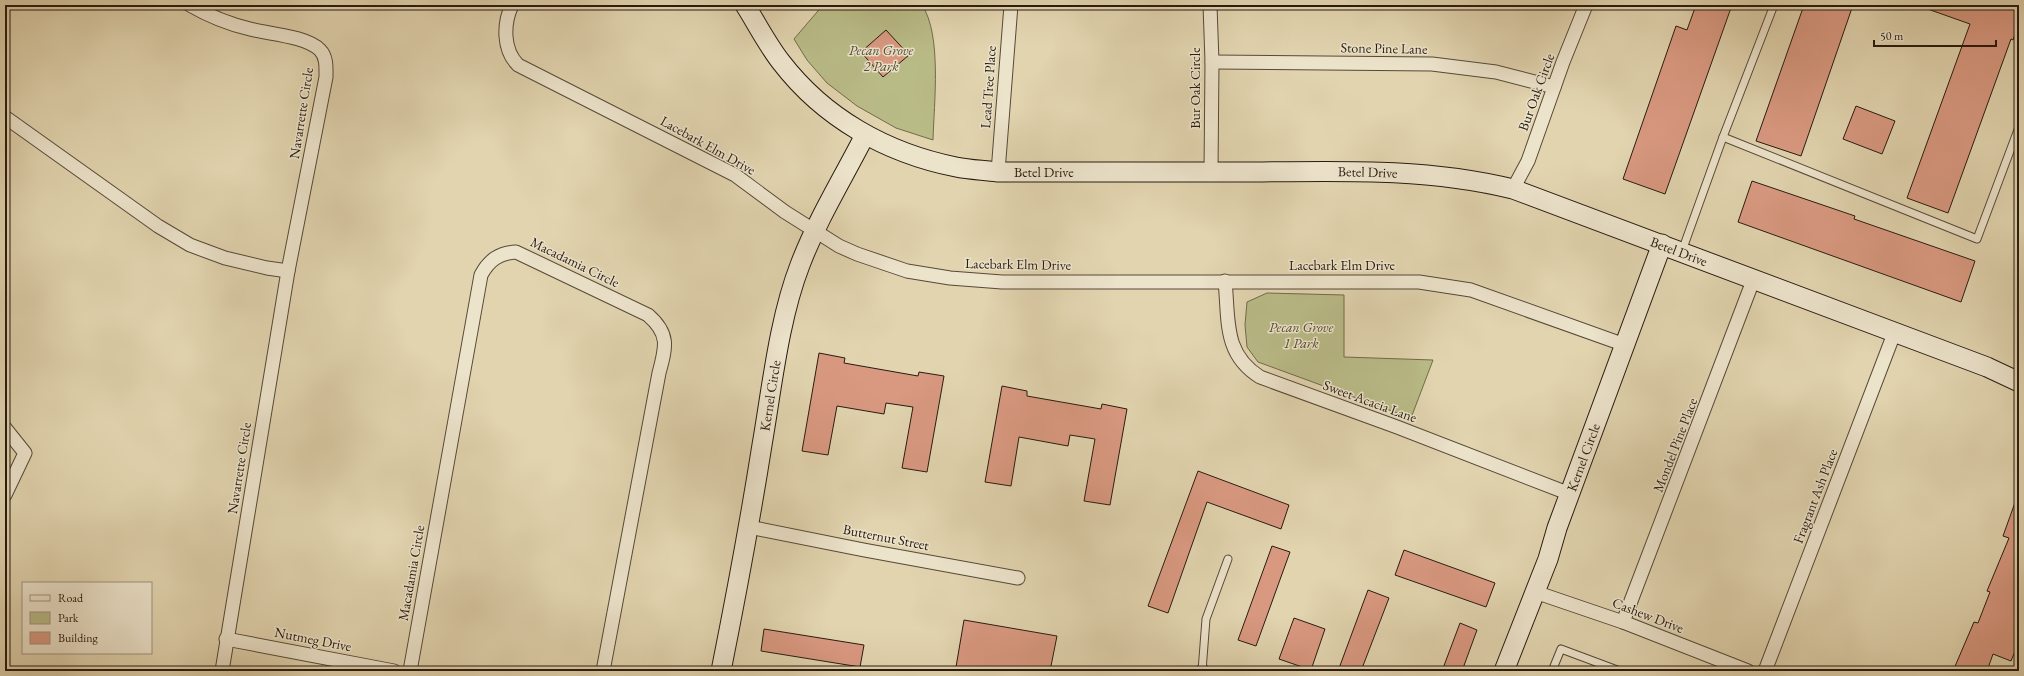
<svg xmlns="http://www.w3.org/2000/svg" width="2024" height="676" font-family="'EB Garamond',serif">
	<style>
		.green { fill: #b9bb87; stroke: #706b4c }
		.building { fill: #d99981; stroke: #281b10 }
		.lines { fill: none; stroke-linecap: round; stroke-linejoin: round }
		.lane-casing { stroke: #564938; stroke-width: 9 }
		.street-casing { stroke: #564938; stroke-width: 15 }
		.secondary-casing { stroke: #281b10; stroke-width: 21 }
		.lane { stroke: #ece3cb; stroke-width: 7 }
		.street { stroke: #ece3cb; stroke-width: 13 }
		.secondary { stroke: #ece3cb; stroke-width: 19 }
		.labels { text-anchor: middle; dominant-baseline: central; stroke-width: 3; stroke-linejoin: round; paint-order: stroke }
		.street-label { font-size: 14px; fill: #281b10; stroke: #ece3cb }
		.park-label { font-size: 14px; font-style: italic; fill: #544b34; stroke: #ece3cb }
	</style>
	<rect width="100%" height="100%" fill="#e1d4af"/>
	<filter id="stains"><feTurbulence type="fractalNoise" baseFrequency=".005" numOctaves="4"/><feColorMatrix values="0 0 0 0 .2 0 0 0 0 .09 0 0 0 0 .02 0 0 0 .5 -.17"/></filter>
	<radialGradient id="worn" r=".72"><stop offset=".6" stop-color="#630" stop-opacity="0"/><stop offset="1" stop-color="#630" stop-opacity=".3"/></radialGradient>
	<g class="green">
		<path d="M823 5H922C942 35 934 103 933 140L896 128 857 106 827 83 807 60 794 39Z"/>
		<polygon points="1267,293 1344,295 1344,357 1433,360 1411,418 1258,362 1247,347 1245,325 1247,302"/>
	</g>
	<g class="building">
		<polygon points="1696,5 1732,5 1665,194 1623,179 1676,26 1687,30"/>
		<polygon points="1804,5 1853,5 1801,156 1756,141"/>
		<polygon points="1922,5 2019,5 2019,23 2013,40 2011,39 1948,213 1907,198 1970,24 1922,7"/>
		<polygon points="886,30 909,55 883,77 861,52"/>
		<polygon points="1856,106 1895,121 1882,154 1843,139"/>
		<polygon points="1752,181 1855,216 1854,219 1975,261 1961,302 1738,222"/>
		<polygon points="819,353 845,358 844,363 918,376 919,372 944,376 927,472 902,468 913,407 886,403 884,414 837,406 828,455 802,451"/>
		<polygon points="1002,386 1027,391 1027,396 1101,409 1102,404 1127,409 1110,505 1084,501 1095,439 1070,435 1068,446 1019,437 1011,486 985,482"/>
		<polygon points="1198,471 1289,505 1281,529 1207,502 1168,613 1148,606"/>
		<polygon points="2017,497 2019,497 2019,650 2016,649 2011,661 1993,654 1987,671 1953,671 1974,622 1978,623 1990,592 1987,591 2009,538 2003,536"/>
		<polygon points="1272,546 1290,552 1256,646 1238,640"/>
		<polygon points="1404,550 1495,583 1486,607 1395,575"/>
		<polygon points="1368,590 1389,598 1361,671 1338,671"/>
		<polygon points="1294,618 1325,629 1311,670 1279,659"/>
		<polygon points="964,620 1057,636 1050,671 979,671 956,667"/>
		<polygon points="1460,623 1477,630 1462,671 1442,671"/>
		<polygon points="764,629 864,645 860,667 761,651"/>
	</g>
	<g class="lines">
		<g class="lane-casing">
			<g id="lane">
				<polyline points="1723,137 1977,239 2019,127"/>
				<polyline points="1682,251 1723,137 1774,5"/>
				<polyline points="1202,671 1206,619 1228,559"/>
				<polyline points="1552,671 1561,649 1620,671"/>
			</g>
		</g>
		<g class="street-casing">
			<g id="street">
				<path d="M190 5C209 16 229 24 250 29 269 34 306 36 320 50 327 57 326 68 326 77L288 271 222 671"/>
				<path d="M512 5C503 24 503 50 518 65L735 175 785 212 839 246 857 254 907 271 950 278 1002 282H1419L1471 290 1625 345"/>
				<polyline points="1210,5 1212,62 1211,172"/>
				<polyline points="1212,62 1432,64 1496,72 1554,87"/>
				<polyline points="5,117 158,226 190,245 225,258 267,268 288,271"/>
				<polyline points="998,172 1011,5"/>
				<polyline points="1513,189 1528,161 1563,62 1586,5"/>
				<path d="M1225 281C1229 320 1223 354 1260 377L1397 427 1570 494"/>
				<polyline points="5,428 25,453 5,495"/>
				<polyline points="749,527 864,550 1018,578"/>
				<polyline points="1535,592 1623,622 1748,671"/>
				<polyline points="1623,622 1754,278"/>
				<polyline points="226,639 394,671"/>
				<path d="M410 671 481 275C489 260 499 253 516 252L648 315C670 334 666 347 659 373L603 671"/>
				<polyline points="1202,671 1203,671"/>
				<polyline points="1765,671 1895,331"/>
			</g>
		</g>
		<g class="secondary-casing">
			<g id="secondary">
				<path id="s1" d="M745 5C757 24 767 44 781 62 824 118 886 153 956 167 970 170 984 170 998 172 1084 172 1169 172 1255 172 1341 171 1428 168 1513 189L1987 367 2019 382"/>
				<path id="s2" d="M721 671C736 596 750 521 762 445 772 387 779 319 800 265 817 220 843 178 865 135"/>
				<path id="s3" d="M1504 671 1548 559 1557 528 1662 244"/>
			</g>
		</g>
		<use href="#lane" class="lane"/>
		<use href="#street" class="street"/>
		<use href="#secondary" class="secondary"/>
	</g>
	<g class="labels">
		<g class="street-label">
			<text transform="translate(1384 48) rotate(1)">Stone Pine Lane</text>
			<text transform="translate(988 87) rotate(-86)">Lead Tree Place</text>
			<text transform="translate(1195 88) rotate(-90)">Bur Oak Circle</text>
			<text transform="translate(1536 92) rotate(-70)">Bur Oak Circle</text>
			<text transform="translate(301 113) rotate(-81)">Navarrette Circle</text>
			<text transform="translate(708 145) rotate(29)">Lacebark Elm Drive</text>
			<text stroke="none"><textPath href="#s1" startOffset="364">Betel Drive</textPath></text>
			<text stroke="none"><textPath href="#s1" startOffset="688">Betel Drive</textPath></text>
			<text stroke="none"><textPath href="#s1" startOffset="1012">Betel Drive</textPath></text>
			<text transform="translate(575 262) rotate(26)">Macadamia Circle</text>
			<text transform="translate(1018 264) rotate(1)">Lacebark Elm Drive</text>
			<text x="1342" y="265">Lacebark Elm Drive</text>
			<text stroke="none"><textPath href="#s2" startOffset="280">Kernel Circle</textPath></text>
			<text transform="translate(1370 401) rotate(20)">Sweet Acacia Lane</text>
			<text transform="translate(1675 445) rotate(-69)">Mondel Pine Place</text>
			<text stroke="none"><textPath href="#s3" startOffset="228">Kernel Circle</textPath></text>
			<text transform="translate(239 468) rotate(-81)">Navarrette Circle</text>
			<text transform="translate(1815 496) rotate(-69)">Fragrant Ash Place</text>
			<text transform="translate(886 537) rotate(11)">Butternut Street</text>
			<text transform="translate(411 573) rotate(-80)">Macadamia Circle</text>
			<text transform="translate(1648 615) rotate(21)">Cashew Drive</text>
			<text transform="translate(313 639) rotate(11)">Nutmeg Drive</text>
		</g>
		<g class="park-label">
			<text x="881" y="50">Pecan Grove<tspan x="881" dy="16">2 Park</tspan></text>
			<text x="1301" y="327">Pecan Grove<tspan x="1301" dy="16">1 Park</tspan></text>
		</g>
	</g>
	<rect width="2024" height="676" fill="none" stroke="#e1d4af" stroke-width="20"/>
	<rect x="6" y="6" width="2012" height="664" fill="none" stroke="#281b10" stroke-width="2"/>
	<rect x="10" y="10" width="2004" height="656" fill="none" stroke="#281b10"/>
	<rect x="22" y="582" width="130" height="72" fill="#ece3cb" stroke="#9e9380"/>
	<rect x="30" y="595" width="20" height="6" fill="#ece3cb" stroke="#9e9380"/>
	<text x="58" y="602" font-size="12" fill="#281b10">Road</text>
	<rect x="30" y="612" width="20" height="12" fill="#b9bb87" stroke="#9e9380"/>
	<text x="58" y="622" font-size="12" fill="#281b10">Park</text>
	<rect x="30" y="632" width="20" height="12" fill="#d99981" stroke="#9e9380"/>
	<text x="58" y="642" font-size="12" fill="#281b10">Building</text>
	<path d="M1874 40v6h122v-6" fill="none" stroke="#281b10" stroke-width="2"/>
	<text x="1880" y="40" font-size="12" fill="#281b10" stroke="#ece3cb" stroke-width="3" paint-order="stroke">50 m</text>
	<rect width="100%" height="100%" filter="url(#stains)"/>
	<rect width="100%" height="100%" fill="url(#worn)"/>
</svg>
